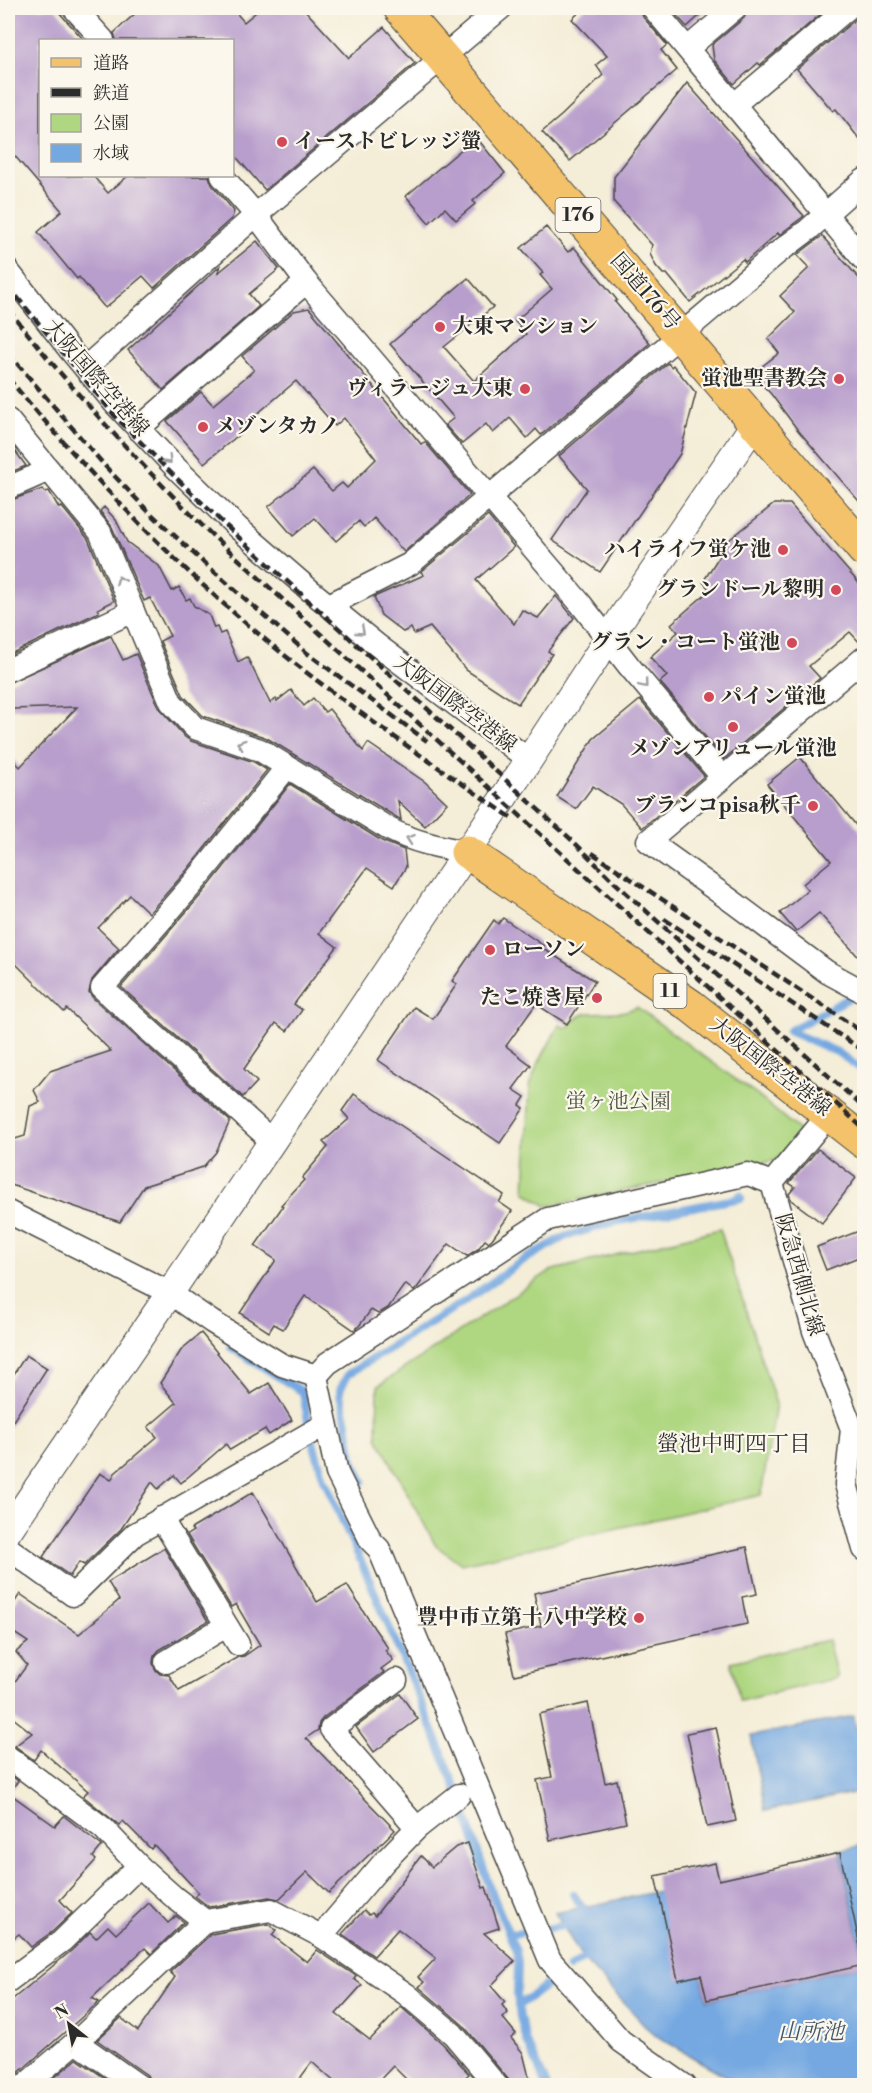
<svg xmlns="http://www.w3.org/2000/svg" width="872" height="2093" font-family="'Libre Bodoni','Noto Serif JP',serif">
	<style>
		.green { fill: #afd781; stroke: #6d8156; stroke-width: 1.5 }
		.water { fill: #74a8e1; stroke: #506a86; stroke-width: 1.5 }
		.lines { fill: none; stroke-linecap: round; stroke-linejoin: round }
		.stream { stroke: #74a8e1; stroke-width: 8 }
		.building { fill: #b89ecc }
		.minor-casing { stroke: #494845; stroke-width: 25 }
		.tertiary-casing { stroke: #494845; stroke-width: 29 }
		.primary-casing { stroke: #494845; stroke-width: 35 }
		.trunk-casing { stroke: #494845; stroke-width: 35 }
		.minor { stroke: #fff; stroke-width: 22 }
		.tertiary { stroke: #fff; stroke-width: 27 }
		.primary { stroke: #f3c26a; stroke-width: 33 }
		.trunk { stroke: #f3c26a; stroke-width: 33 }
		.rail { stroke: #2b2b2b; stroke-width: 4.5; stroke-dasharray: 9 4.5; stroke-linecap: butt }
		.oneway { stroke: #a0a0a0 }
		.poi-dot { fill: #d1495b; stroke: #fbf7ec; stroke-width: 2 }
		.labels { text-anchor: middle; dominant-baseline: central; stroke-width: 4.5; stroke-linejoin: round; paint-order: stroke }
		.shield { fill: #fbf7ec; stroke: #696865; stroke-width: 1.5 }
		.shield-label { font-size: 20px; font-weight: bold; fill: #2b2b2b }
		.poi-label { font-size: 21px; font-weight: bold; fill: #2b2b2b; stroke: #fbf7ec; text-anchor: end }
		.street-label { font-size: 21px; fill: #2b2b2b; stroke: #fbf7ec }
		.park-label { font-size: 21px; fill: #4c5640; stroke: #fbf7ec }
		.neighbourhood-label { font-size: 22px; fill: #2b2b2b; stroke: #fbf7ec }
		.water-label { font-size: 22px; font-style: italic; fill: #45576b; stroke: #fbf7ec }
	</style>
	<rect width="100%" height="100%" fill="#fbf7ec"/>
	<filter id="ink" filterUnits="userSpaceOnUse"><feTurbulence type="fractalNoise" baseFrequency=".0167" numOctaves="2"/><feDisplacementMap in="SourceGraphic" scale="12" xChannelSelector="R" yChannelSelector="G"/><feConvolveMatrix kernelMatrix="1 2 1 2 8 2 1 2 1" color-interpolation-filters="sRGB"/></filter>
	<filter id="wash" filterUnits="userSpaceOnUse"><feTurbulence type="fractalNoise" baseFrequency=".008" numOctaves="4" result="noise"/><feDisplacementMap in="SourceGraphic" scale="24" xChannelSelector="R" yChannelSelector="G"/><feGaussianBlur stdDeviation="1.35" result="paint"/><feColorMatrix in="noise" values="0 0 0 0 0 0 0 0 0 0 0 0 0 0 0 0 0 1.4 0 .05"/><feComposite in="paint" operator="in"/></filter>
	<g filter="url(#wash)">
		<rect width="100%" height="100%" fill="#f4edd7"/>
		<g class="green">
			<path d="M637 1007 758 1096 800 1131 777 1160 547 1206 525 1192 530 1085 537 1066 559 1025 567 1028C582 1007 596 1014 619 1012 625 1012 631 1009 637 1007Z"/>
			<polygon points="720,1229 776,1404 761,1495 462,1564 436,1546 377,1437 378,1386 550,1271"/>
			<polygon points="828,1640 837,1678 740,1701 731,1662"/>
		</g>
		<g class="water">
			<polygon points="854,1716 864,1769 864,1791 765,1811 751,1736"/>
			<polygon points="864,1845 864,1964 840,1850"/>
			<polygon points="659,1891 701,1975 707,2000 864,1965 864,2085 743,2085 711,2068 653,2034 583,1959 555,1913"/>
		</g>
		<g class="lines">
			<g class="stream">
				<polyline points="789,1031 837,1052 864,1071"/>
				<polyline points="789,1031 851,997"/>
				<polyline points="231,1347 303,1392 308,1421"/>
				<polyline points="313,1442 324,1479 371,1584 437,1740 461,1802 490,1888 516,1951 518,1962 517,1995 520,2017 527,2042 547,2086"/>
				<polyline points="363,1481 353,1461 347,1423 340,1395 340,1390 348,1374 465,1301 522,1261 564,1237 614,1222 741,1198 740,1195"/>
				<polyline points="573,1894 582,1907"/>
				<polyline points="546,1929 562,1926"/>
				<polyline points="510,1934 529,1932"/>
				<polyline points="569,1968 583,1959"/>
				<polyline points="518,2006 553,1980"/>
			</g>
		</g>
		<g id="blocks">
			<g class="building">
				<polygon points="8,8 55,8 84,40 40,40 40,176 93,176 108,193 128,176 209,176 212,185 234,211 232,218 154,288 143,276 105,308 79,277 77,279 38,232 62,211 8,148"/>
				<polygon points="141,8 232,8 244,22 261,8 303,8 349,58 384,27 415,63 265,190 232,152 232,40 116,40 114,33"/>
				<polygon points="584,8 640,8 643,17 667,45 661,50 677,70 570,161 542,132 562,115 603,75 596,65 607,56 572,19"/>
				<polygon points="670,8 715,8 707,14 706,10 687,27"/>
				<polygon points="748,8 828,8 760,65 758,63 734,84 714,60 712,45 744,18"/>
				<polygon points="861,8 864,8 864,145 836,109 833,111 797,69 857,18"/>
				<polygon points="687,83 804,216 779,235 778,233 745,262 743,259 690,302 667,274 663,274 656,266 650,254 652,245 614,202 614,177"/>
				<polygon points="476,137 505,173 473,201 475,204 456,220 445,208 429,223 406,196"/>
				<polygon points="546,227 568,252 574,247 617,300 615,302 650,343 541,435 536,429 527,438 510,418 493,433 486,424 462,444 445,425 454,418 390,344 468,278 493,307 444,347 474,381 526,334 515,321 552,289 540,275 543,273 521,248"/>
				<polygon points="822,236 864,284 864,507 797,429 771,394 752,374 779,353 768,339 795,312 780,296 809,268 797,255"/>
				<polygon points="257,241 279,269 249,294 259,306 163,390 128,350 220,266 218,273"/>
				<polygon points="309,308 421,444 425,442 470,495 404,552 374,518 364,527 359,521 336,541 315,518 293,536 268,507 313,470 332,491 342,483 347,488 376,459 344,418 335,426 296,381 238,430 241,433 204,463 167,421 201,392 213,405 254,370 242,356 294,311"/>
				<polygon points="668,363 671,367 673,365 696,393 680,454 600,572 552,540 587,489 559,456"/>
				<polygon points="8,441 26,466 8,473"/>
				<polygon points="43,489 45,492 49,491 59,508 62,507 88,539 114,601 98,609 99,612 10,654 8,649 8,501"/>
				<polygon points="774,504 790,504 864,589 864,645 862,645 850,632 809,666 820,678 724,759 660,682 667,676 650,657 678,632 671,624 710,590 703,582 729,540"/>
				<polygon points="104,507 116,520 127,542 159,566 172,591 179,587 186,600 190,598 194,606 209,615 214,628 217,627 220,634 225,632 238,662 247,657 270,703 276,699 277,701 291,690 304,706 313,698 325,712 329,709 363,751 368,743 425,782 447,803 425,826 398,801 401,820 267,738 203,716 183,695 160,641 170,636 150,598 144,601 112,527 100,511"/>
				<polygon points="488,516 514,547 476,580 514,624 522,610 538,618 556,596 574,618 548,651 552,654 518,704 466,670 430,627 414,634 411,628 403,632 381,615 374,597 424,575 421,572"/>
				<polygon points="111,636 123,660 136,654 159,708 185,737 191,741 254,762 267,770 187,870 149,913 130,895 98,928 119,948 92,980 89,992 93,998 230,1121 216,1152 203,1167 144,1186 120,1222 8,1184 8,1141 25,1136 30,1106 40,1102 34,1090 50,1071 111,1051 67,1009 64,1012 8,956 8,754 20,767 77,707 12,709 8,700 8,683"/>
				<polygon points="640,700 704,776 642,828 621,804 593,786 576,809 557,797 593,739"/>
				<polygon points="800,757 864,835 864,963 819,913 796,932 780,913 808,890 803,884 831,861 767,784"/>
				<polygon points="290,784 382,841 404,850 406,867 394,886 367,868 319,933 337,947 294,1004 302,1010 287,1031 276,1023 244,1069 257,1082 243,1097 121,987 208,887"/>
				<polygon points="503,918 544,946 542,948 595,981 567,1024 536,1004 506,1046 531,1065 513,1089 525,1097 520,1105 524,1108 500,1143 378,1060 414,1007 433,1019 457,984 452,981 494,920 498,924"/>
				<polygon points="354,1094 504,1195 499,1202 512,1211 492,1239 488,1242 485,1240 478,1249 467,1256 449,1244 417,1288 414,1291 405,1284 388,1308 378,1314 371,1310 359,1326 354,1330 305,1296 283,1329 274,1324 269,1332 240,1313 276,1260 255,1246 283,1206 281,1205 304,1180 302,1178 328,1147 323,1142 349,1119 342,1111"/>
				<polygon points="818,1149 856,1178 822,1223 791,1200 789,1194 795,1187 789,1183"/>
				<polygon points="864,1229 864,1255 826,1270 817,1247"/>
				<polygon points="201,1333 251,1394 269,1383 292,1420 269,1435 265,1429 230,1450 226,1444 181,1483 174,1475 158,1489 152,1482 121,1529 84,1565 79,1562 70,1576 43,1557 100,1473 111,1480 115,1473 157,1437 148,1427 176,1403 160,1383 182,1349"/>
				<polygon points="26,1355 47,1368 8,1429 8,1383"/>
				<polygon points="253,1492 317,1602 347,1585 374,1628 388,1648 385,1650 393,1660 381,1669 384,1672 323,1718 319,1723 318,1730 306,1738 395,1830 329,1893 307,1872 279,1899 269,1897 209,1907 195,1896 199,1893 154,1845 151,1849 123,1821 119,1825 83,1796 88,1791 41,1750 34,1760 15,1746 32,1733 8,1714 8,1691 27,1665 16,1652 28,1642 8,1629 8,1612 20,1594 79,1634 119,1600 108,1582 164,1548 208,1621 159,1650 154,1656 153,1663 155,1669 160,1674 169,1675 179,1691 238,1657 244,1656 260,1645 236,1604 231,1607 187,1535 193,1531 191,1529"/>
				<polygon points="747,1547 757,1594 742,1597 747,1624 514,1675 505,1634 541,1626 534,1593"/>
				<polygon points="400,1694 418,1719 374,1752 356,1727"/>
				<polygon points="588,1703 605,1783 617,1780 626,1823 550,1840 537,1780 552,1777 539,1714"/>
				<polygon points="716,1727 736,1821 707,1827 687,1733"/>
				<polygon points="8,1773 18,1781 9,1793 55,1826 64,1816 102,1846 93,1857 96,1860 60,1900 72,1913 53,1931 31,1947 19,1934 8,1942"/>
				<polygon points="468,1843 483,1888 486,1887 499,1928 484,1933 515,1961 491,1986 505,2002 502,2005 508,2013 503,2018 516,2034 511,2038 523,2053 531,2085 513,2085 463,2025 419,1987 424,1982 418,1977 436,1958 398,1929 374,1956 342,1934 364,1910 369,1915 372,1913 375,1916 421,1856 432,1867 456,1847"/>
				<polygon points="840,1853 864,1965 707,2000 701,1975 678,1980 655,1876 715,1863 719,1880"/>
				<polygon points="149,1903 168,1923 176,1916 184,1922 151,1954 145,1948 92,1998 99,2002 15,2076 11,2085 8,2085 8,2003 71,1951 90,1932 96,1938 108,1926 116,1934"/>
				<polygon points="268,1924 276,1930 272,1935 307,1962 317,1950 356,1976 354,1979 362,1985 336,2014 370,2040 401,2007 443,2044 469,2074 456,2085 412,2085 393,2066 375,2085 338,2085 312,2062 295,2085 152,2085 147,2075 97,2040 121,2018 138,2031 175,1977 170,1972 211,1934"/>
				<polygon points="77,2059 115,2085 45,2085"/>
			</g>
		</g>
	</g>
	<g filter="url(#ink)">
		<use href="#blocks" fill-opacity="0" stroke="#494845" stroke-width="1.5"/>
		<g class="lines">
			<g class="minor-casing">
				<g id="minor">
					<polyline points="74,8 103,40"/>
					<polyline points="653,8 864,260"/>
					<polyline points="688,48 735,8"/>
					<polyline points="735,104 848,8"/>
					<polyline points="222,176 256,215 306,282 580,603 629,666 723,778"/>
					<polyline points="8,271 70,350 116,405 174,466 238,528 312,592 377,645 529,760"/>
					<polyline points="85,368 256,215 501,8"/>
					<path d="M8 420 100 532 171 702 195 728 260 750 389 829C414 842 439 847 467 852"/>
					<polyline points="138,429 306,282"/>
					<polyline points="8,488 49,470"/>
					<polyline points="329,605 410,564 776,254 808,230 864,180"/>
					<polyline points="864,658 648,841 733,902 827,972 864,992"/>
					<polyline points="8,670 133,611"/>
					<polyline points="830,1113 772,1183 814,1331 852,1429 864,1448"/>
					<polyline points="272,1141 102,988 197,879 287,767"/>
					<polyline points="8,1212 170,1293 212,1322 282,1365 316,1376 328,1363 548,1219 748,1174 772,1183"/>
					<polyline points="316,1376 337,1473 371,1541 379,1549 550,1960 621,2041 685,2086"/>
					<polyline points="852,1429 846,1484 864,1549"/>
					<polyline points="161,1518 238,1644"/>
					<polyline points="8,1548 73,1595 135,1534 326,1424"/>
					<polyline points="166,1662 226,1626"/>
					<polyline points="396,1680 331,1729 417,1828"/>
					<polyline points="8,1757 103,1828 139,1866 175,1898 205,1921 271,1910 321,1936 406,1994 453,2034 497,2086"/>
					<polyline points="321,1936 384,1862 417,1828 459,1795"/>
					<polyline points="8,1981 62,1941 139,1866"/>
					<polyline points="76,2042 139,2086"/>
					<polyline points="24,2086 76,2042 205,1921"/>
				</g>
			</g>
			<g class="tertiary-casing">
				<polyline id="tertiary" points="8,1531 170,1293 529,760 627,610 756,422"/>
			</g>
			<g class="primary-casing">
				<polyline id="primary" points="467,852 691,1006 864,1142"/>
			</g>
			<g class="trunk-casing">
				<polyline id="trunk" points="400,8 864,550"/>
			</g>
			<use href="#minor" class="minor"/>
			<use href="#tertiary" class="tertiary"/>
			<use href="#primary" class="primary"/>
			<use href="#trunk" class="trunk"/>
			<g class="rail">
				<polyline points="8,286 115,416 168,470 223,523 575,843 612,880 864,1108"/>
				<path d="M8 309C71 389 139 464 212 535L864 1129"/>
				<polyline points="8,353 105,466 146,509 203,562 307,653 427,741"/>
				<path d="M8 378C82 466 160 550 248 625 331 696 422 756 512 818"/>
				<polyline points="592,853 864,1033"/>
				<polyline points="664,919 864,1051"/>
			</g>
		</g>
		<defs><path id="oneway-chevron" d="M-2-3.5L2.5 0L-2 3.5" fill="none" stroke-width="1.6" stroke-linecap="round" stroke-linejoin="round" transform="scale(1.5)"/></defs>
		<g class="oneway">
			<use href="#oneway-chevron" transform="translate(168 460) rotate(46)"/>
			<use href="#oneway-chevron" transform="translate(120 580) rotate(-113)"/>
			<use href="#oneway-chevron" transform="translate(361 631) rotate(41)"/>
			<use href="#oneway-chevron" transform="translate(644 684) rotate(50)"/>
			<use href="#oneway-chevron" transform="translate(241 744) rotate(-162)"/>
			<use href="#oneway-chevron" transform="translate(410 839) rotate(-160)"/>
		</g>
	</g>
	<g class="poi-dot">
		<circle cx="282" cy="142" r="6"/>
		<circle cx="440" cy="327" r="6"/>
		<circle cx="839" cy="379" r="6"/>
		<circle cx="525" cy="389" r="6"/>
		<circle cx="203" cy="427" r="6"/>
		<circle cx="783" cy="550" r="6"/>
		<circle cx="836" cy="590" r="6"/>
		<circle cx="792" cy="643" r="6"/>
		<circle cx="709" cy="697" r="6"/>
		<circle cx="733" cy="727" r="6"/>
		<circle cx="813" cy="806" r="6"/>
		<circle cx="490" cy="950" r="6"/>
		<circle cx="597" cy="998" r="6"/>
		<circle cx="639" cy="1618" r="6"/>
	</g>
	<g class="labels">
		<g class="shield">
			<rect x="555.5" y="198" width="45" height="34" rx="4.5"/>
			<rect x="653.5" y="974" width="33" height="34" rx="4.5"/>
		</g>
		<g class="shield-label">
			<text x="578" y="215">176</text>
			<text x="670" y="991">11</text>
		</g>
		<g class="poi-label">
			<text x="294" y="142" text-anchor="start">イーストビレッジ螢</text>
			<text x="452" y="327" text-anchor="start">大東マンション</text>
			<text x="827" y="379">蛍池聖書教会</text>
			<text x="513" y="389">ヴィラージュ大東</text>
			<text x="215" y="427" text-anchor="start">メゾンタカノ</text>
			<text x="771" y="550">ハイライフ蛍ケ池</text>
			<text x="824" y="590">グランドール黎明</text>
			<text x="780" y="643">グラン・コート蛍池</text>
			<text x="721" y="697" text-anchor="start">パイン蛍池</text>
			<text x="733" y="749" text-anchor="middle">メゾンアリュール蛍池</text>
			<text x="801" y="806">ブランコpisa秋千</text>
			<text x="502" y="950" text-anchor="start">ローソン</text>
			<text x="585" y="998">たこ焼き屋</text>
			<text x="627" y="1618">豊中市立第十八中学校</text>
		</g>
		<g class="street-label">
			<text transform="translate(645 292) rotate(49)">国道176号</text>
			<text transform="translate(96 378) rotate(49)">大阪国際空港線</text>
			<text transform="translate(455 704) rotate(37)">大阪国際空港線</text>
			<text transform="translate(770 1067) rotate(38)">大阪国際空港線</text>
			<text transform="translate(799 1275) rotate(74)">阪急西側北線</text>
		</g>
		<g class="park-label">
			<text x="618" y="1102">蛍ヶ池公園</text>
		</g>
		<g class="neighbourhood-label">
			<text x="734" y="1444">螢池中町四丁目</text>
		</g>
		<g class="water-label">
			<text x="811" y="2032">山所池</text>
		</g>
	</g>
	<rect width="872" height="2093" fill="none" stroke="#fbf7ec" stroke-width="30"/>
	<rect x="39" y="39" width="195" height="138" fill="#fbf7ec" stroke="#a8a59f" stroke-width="1.5"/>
	<rect x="51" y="58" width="30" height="9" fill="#f3c26a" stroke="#a8a59f" stroke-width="1.5"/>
	<text x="93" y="69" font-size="18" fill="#2b2b2b">道路</text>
	<rect x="51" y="88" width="30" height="9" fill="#2b2b2b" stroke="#a8a59f" stroke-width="1.5"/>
	<text x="93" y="99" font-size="18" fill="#2b2b2b">鉄道</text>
	<rect x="51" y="114" width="30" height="18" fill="#afd781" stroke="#a8a59f" stroke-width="1.5"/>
	<text x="93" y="129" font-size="18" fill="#2b2b2b">公園</text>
	<rect x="51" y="144" width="30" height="18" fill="#74a8e1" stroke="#a8a59f" stroke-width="1.5"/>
	<text x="93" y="159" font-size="18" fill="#2b2b2b">水域</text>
	<g transform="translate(69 2024) rotate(329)" stroke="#fbf7ec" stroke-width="4.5" paint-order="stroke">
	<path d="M0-4.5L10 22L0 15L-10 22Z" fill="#2b2b2b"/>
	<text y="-9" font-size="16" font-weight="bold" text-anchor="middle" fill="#2b2b2b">N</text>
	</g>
</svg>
